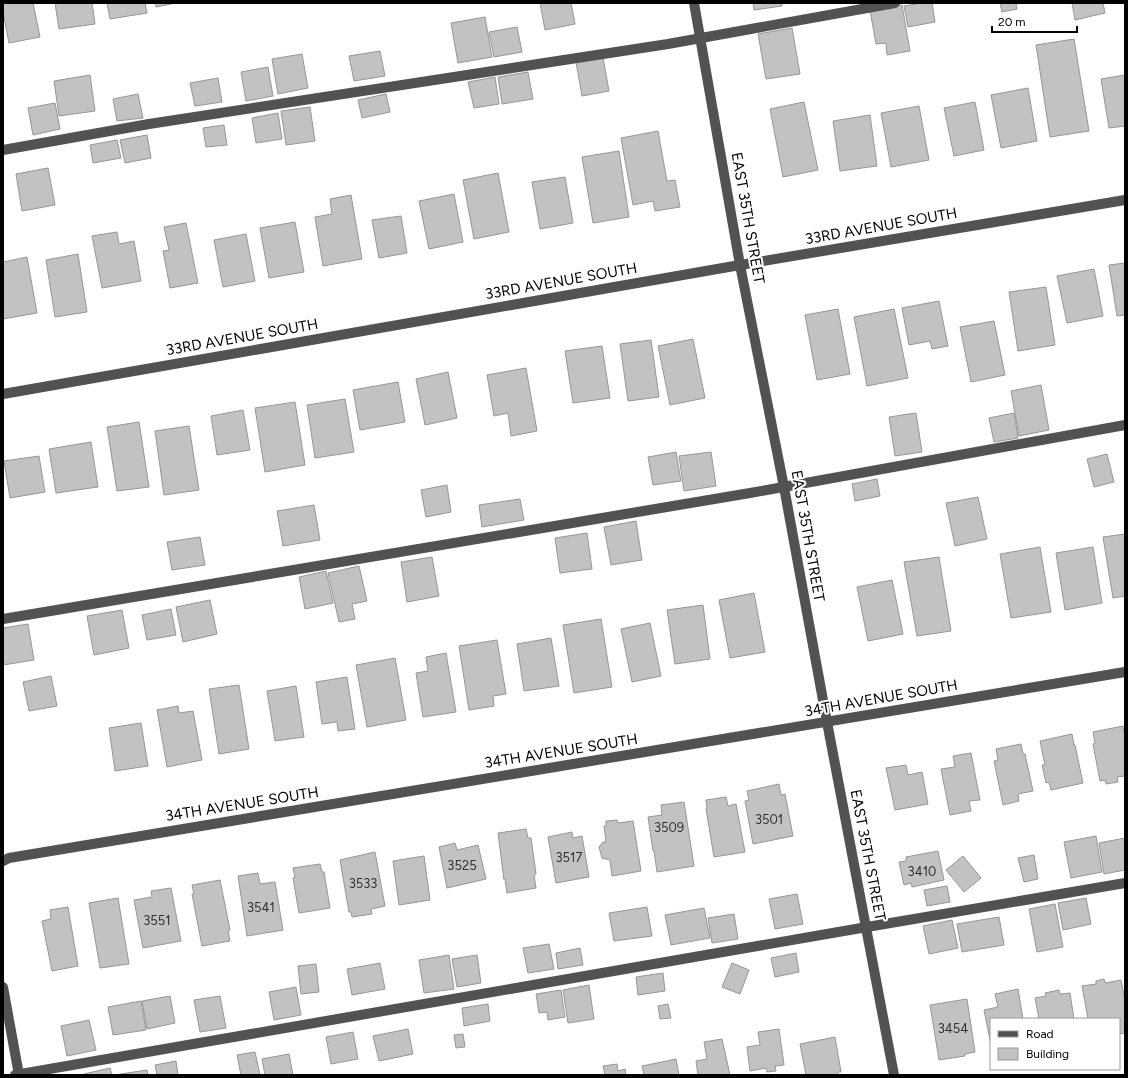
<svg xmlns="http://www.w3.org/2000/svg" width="1128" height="1078" font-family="Figtree,sans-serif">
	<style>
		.building { fill: #c2c2c2; stroke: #969696 }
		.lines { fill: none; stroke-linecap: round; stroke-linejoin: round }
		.minor { stroke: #525252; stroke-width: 10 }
		.labels { text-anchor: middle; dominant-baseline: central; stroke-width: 4; stroke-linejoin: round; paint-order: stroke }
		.number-label { font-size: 13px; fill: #303030 }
		.street-label { font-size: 15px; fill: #000; stroke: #fff }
	</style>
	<rect width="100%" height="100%" fill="#fff"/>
	<g class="building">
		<polygon points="3,3 33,3 40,37 9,43 3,12"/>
		<polygon points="55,3 92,3 95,24 59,29"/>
		<polygon points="107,3 145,3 147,13 110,19"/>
		<polygon points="155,3 176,3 156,7"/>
		<polygon points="540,3 571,3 575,24 545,30"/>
		<polygon points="753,3 782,3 782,6 754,10"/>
		<polygon points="921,3 932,3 935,22 908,27 904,6"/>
		<polygon points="1000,3 1022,3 1016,4 1017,9 1002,12"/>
		<polygon points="1072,3 1103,3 1105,13 1075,20"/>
		<polygon points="902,5 910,51 887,55 886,43 876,44 870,10"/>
		<polygon points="485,17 492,57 458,63 451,23"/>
		<polygon points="517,27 522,52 494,57 489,32"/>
		<polygon points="792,28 800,74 766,79 758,34"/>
		<polygon points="1074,39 1089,131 1050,137 1036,45"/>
		<polygon points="380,51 385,76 354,81 349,56"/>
		<polygon points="302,54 308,88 278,94 272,59"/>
		<polygon points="603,58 609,91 582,96 576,62"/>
		<polygon points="268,67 273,96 246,101 241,72"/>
		<polygon points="528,72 533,99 502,104 498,77"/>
		<polygon points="90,75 95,111 59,116 54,81"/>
		<polygon points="1125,75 1125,126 1109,128 1101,79"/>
		<polygon points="495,77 499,104 474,108 468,82"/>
		<polygon points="218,78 222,102 195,106 190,83"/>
		<polygon points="1028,88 1037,141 1001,148 991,95"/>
		<polygon points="138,94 143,118 117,121 113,99"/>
		<polygon points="386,94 390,112 362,118 358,100"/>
		<polygon points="804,102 818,170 783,177 770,109"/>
		<polygon points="975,102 984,150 954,156 944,108"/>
		<polygon points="55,103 60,129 33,135 28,108"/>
		<polygon points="919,106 929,160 891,167 881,113"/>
		<polygon points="310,107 315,141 286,145 281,111"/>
		<polygon points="278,113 282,139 256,143 252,118"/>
		<polygon points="870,115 877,166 840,171 833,121"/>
		<polygon points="224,125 227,145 206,147 203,128"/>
		<polygon points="658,131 667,181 675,180 680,207 655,211 653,201 633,205 621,138"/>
		<polygon points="147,135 151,158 125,163 120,140"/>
		<polygon points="117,140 121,158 93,163 90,145"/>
		<polygon points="619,151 629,217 593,223 582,157"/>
		<polygon points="48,168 55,205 22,211 16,174"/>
		<polygon points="498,173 509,232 474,239 463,180"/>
		<polygon points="565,177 573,223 540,229 532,182"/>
		<polygon points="454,194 463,242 429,249 419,201"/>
		<polygon points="351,195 362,259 323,266 315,217 332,214 330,199"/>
		<polygon points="401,216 407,253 379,258 372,220"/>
		<polygon points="295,222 304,272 269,278 260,228"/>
		<polygon points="186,223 198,283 170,288 163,251 169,250 164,227"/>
		<polygon points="117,232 119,244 134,241 141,281 102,288 92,236"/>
		<polygon points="246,234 255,281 223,287 214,240"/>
		<polygon points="78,254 87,312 55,317 46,260"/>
		<polygon points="27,257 37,313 3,319 3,262"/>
		<polygon points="1125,263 1125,315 1117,316 1109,265"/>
		<polygon points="1094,269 1103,316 1067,323 1057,276"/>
		<polygon points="1046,287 1055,345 1018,351 1009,292"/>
		<polygon points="939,301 948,346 932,349 930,341 909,345 902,308"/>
		<polygon points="838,309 850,374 817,380 805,315"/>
		<polygon points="894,309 908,378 867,386 854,317"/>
		<polygon points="994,321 1005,375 971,382 960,327"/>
		<polygon points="693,339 705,398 670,405 658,346"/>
		<polygon points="651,340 659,397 628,401 620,344"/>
		<polygon points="602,346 610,398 573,403 565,351"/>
		<polygon points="526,368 537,431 511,436 508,413 494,416 487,375"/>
		<polygon points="448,372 457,418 425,425 416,379"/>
		<polygon points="398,382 405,422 360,430 353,390"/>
		<polygon points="1041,385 1049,430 1019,436 1011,391"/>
		<polygon points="345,399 354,452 315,458 307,405"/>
		<polygon points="295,402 305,465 265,472 255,408"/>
		<polygon points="243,410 250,450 217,455 211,416"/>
		<polygon points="916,413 922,452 895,456 889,417"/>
		<polygon points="1014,413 1018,438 994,442 989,418"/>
		<polygon points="139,422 149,487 117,491 107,427"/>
		<polygon points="189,426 199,490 164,495 155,431"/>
		<polygon points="91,442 98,487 56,493 49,449"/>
		<polygon points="676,452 681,481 653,485 648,457"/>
		<polygon points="711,452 716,486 684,491 679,456"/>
		<polygon points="1107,454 1114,482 1094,487 1087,459"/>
		<polygon points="39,456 45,492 10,498 4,461"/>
		<polygon points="877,479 880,496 855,501 852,484"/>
		<polygon points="447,485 451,512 426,517 421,490"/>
		<polygon points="978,497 987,539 955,546 946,503"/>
		<polygon points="520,499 524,520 482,527 479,505"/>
		<polygon points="314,505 320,540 283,546 277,511"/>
		<polygon points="636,521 642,560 611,565 604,527"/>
		<polygon points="587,533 592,569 560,573 555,538"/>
		<polygon points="1125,534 1125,596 1113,598 1103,537"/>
		<polygon points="200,537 205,565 172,570 167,542"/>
		<polygon points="1040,547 1051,612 1011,618 1000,554"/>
		<polygon points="1093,547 1102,603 1065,610 1056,553"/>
		<polygon points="432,557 439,596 407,602 401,562"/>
		<polygon points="939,557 951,631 917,636 904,562"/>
		<polygon points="359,566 367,601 352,604 355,619 339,622 328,573"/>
		<polygon points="326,571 333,603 305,609 299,577"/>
		<polygon points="892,580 903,634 868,641 857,587"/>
		<polygon points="754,593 765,652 730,658 719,600"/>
		<polygon points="210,600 217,634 183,642 176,607"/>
		<polygon points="703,605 710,659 675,664 667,610"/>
		<polygon points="171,609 176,635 147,640 142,615"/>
		<polygon points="122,610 129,648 94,655 87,616"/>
		<polygon points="601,619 612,687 574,693 563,625"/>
		<polygon points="650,623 661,676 632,682 621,629"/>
		<polygon points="28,624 34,660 3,665 3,628"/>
		<polygon points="551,638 559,686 524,691 517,644"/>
		<polygon points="497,640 506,694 493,696 494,706 469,710 459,646"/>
		<polygon points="446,653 456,712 423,717 416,673 428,671 426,657"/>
		<polygon points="395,658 406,720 367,727 356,665"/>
		<polygon points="51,676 57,706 29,711 23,682"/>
		<polygon points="347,677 355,729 338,731 337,722 322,724 316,682"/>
		<polygon points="239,685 249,749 219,754 209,689"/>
		<polygon points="296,686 304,737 275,741 267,691"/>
		<polygon points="178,706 179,713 193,711 202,760 167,767 157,710"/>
		<polygon points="141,723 148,766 115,771 109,728"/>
		<polygon points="1123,726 1125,738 1125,776 1117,777 1118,782 1106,784 1105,780 1100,781 1093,744 1095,743 1093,732"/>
		<polygon points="1072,734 1074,745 1075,745 1083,783 1051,790 1049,782 1046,783 1042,765 1045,765 1040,741"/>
		<polygon points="1021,744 1023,754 1025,754 1033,791 1018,794 1019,801 1003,805 994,761 998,760 996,749"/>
		<polygon points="971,753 980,800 969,801 971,811 950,815 941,769 955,767 953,756"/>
		<polygon points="906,765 908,775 922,772 928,804 895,810 886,768"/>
		<polygon points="779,784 781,795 785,794 793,836 753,844 745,801 749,800 747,791"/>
		<polygon points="726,797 728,806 736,804 745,852 714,857 706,809 707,809 706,800"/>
		<polygon points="684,802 694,866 657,872 654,851 653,851 648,817 662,815 661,805"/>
		<polygon points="617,820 618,823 633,821 641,871 612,876 610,860 602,858 599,847 603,842 606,842 604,826 606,826 606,821"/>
		<polygon points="526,829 528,838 531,838 536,874 534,875 536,888 507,893 505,879 504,880 498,833"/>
		<polygon points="572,832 573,838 582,836 589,877 556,883 548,837"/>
		<polygon points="1096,836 1102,872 1071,878 1064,842"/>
		<polygon points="1125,838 1125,870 1104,874 1099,843"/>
		<polygon points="455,843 457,850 478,845 486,879 447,888 439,847"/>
		<polygon points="938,851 944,880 912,887 911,883 904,885 899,862 906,861 906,857"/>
		<polygon points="375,852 385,906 371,909 372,914 352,917 351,912 349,912 340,860"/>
		<polygon points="1034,855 1038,879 1024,882 1018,858"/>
		<polygon points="424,856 430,900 399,905 393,861"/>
		<polygon points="963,856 981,878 964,892 946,870"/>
		<polygon points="320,864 322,872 324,872 330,908 299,913 293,878 295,877 293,868"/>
		<polygon points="258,873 260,884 275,882 283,930 247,936 238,876"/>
		<polygon points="220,880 230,930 228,931 230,941 202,946 192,894 194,894 192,885"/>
		<polygon points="947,886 950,902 927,906 924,890"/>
		<polygon points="171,888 181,941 143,948 134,900 152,897 151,891"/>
		<polygon points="797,894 803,924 775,929 769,899"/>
		<polygon points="118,898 129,964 100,968 89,903"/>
		<polygon points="1086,898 1091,924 1063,930 1058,903"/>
		<polygon points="1055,904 1063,947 1037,952 1029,909"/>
		<polygon points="68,907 78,966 52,971 42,921 51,919 50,910"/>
		<polygon points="647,907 652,936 614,941 609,913"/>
		<polygon points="704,908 710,938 671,945 665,915"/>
		<polygon points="734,914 738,939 712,943 708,918"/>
		<polygon points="999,917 1004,945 962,952 957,924"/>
		<polygon points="952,920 958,948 929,954 923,926"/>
		<polygon points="549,944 554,969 528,973 523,948"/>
		<polygon points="580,948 583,965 558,969 556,953"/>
		<polygon points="796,953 799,972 775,977 771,958"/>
		<polygon points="449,955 454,989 424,993 419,960"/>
		<polygon points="477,955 481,983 457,987 452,959"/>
		<polygon points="380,963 385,989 352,995 347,969"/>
		<polygon points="732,963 749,970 740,994 722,987"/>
		<polygon points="316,964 319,992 301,994 298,966"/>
		<polygon points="663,973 665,991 638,995 636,977"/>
		<polygon points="1104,979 1105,983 1121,980 1125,1001 1125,1033 1119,1034 1119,1019 1088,1019 1082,986 1096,984 1096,981"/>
		<polygon points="589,985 594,1019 568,1023 563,990"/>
		<polygon points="296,987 301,1015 274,1020 269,992"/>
		<polygon points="1018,989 1023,1019 991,1019 991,1045 984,1010 998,1007 995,994"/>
		<polygon points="561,990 565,1017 548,1020 547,1012 539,1013 536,994"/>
		<polygon points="1059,990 1060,994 1070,993 1074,1019 1039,1019 1035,998 1046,996 1045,993"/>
		<polygon points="170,996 175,1023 147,1029 142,1001"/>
		<polygon points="220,996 226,1028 200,1032 194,1000"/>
		<polygon points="967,999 975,1052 965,1054 965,1056 939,1060 930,1005"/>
		<polygon points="141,1001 146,1030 113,1035 108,1007"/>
		<polygon points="488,1004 490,1021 464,1026 462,1008"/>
		<polygon points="668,1004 671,1018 660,1019 658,1006"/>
		<polygon points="89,1020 96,1050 67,1056 61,1026"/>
		<polygon points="408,1029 413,1054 379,1061 373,1036"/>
		<polygon points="779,1029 784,1065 775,1066 776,1071 767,1072 766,1068 750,1071 747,1047 760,1045 758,1032"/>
		<polygon points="353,1032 358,1059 331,1064 326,1037"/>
		<polygon points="463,1034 465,1047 456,1048 454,1035"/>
		<polygon points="835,1037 841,1072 838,1072 838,1075 806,1075 800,1044"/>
		<polygon points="722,1039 730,1075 698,1075 696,1061 707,1059 704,1042"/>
		<polygon points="255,1052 260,1075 241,1075 237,1055"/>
		<polygon points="289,1054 293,1075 265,1075 262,1059"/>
		<polygon points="676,1059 679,1075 644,1075 642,1066"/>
		<polygon points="176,1061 178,1075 157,1075 155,1065"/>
		<polygon points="617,1064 618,1071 625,1069 626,1075 599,1075 605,1074 603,1066"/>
		<polygon points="110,1068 112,1075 84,1075 84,1074"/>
		<polygon points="147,1070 148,1075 114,1075"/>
	</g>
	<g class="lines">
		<g class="minor">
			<polyline points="694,3 740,265 784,487 827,722 894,1075"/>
			<polyline points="3,150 149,124 668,44 895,3"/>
			<polyline points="3,394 740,265 1125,200"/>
			<polyline points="3,619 750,493 1125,425"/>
			<polyline points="3,861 9,858 1125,672"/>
			<polyline points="3,987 19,1075"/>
			<polyline points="15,1075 867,927 1125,883"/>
		</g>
	</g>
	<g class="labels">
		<g class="number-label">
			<text x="769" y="819">3501</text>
			<text x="669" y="827">3509</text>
			<text x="569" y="857">3517</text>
			<text x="462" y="865">3525</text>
			<text x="922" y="871">3410</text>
			<text x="363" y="883">3533</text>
			<text x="261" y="907">3541</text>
			<text x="157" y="920">3551</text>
			<text x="953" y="1028">3454</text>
		</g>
		<g class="street-label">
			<text transform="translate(748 218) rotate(80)">EAST 35TH STREET</text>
			<text transform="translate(881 226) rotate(-10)">33RD AVENUE SOUTH</text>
			<text transform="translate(561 281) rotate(-10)">33RD AVENUE SOUTH</text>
			<text transform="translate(242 337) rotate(-10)">33RD AVENUE SOUTH</text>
			<text transform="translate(808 536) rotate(80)">EAST 35TH STREET</text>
			<text transform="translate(881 698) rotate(-10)">34TH AVENUE SOUTH</text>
			<text transform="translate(561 751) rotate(-9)">34TH AVENUE SOUTH</text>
			<text transform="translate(242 804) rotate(-9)">34TH AVENUE SOUTH</text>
			<text transform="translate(868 855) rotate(79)">EAST 35TH STREET</text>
		</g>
	</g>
	<rect width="1128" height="1078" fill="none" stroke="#000000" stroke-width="8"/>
	<rect x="990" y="1018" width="130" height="52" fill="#ffffff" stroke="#999999"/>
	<rect x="998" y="1031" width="20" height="6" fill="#525252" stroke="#999999"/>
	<text x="1026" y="1038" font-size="12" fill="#000000">Road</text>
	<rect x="998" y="1048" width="20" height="12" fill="#c2c2c2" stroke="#999999"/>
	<text x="1026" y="1058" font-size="12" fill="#000000">Building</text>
	<path d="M992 26v6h85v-6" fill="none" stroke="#000000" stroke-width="2"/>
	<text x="998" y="26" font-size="12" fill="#000000" stroke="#ffffff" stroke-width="3" paint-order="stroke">20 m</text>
</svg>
